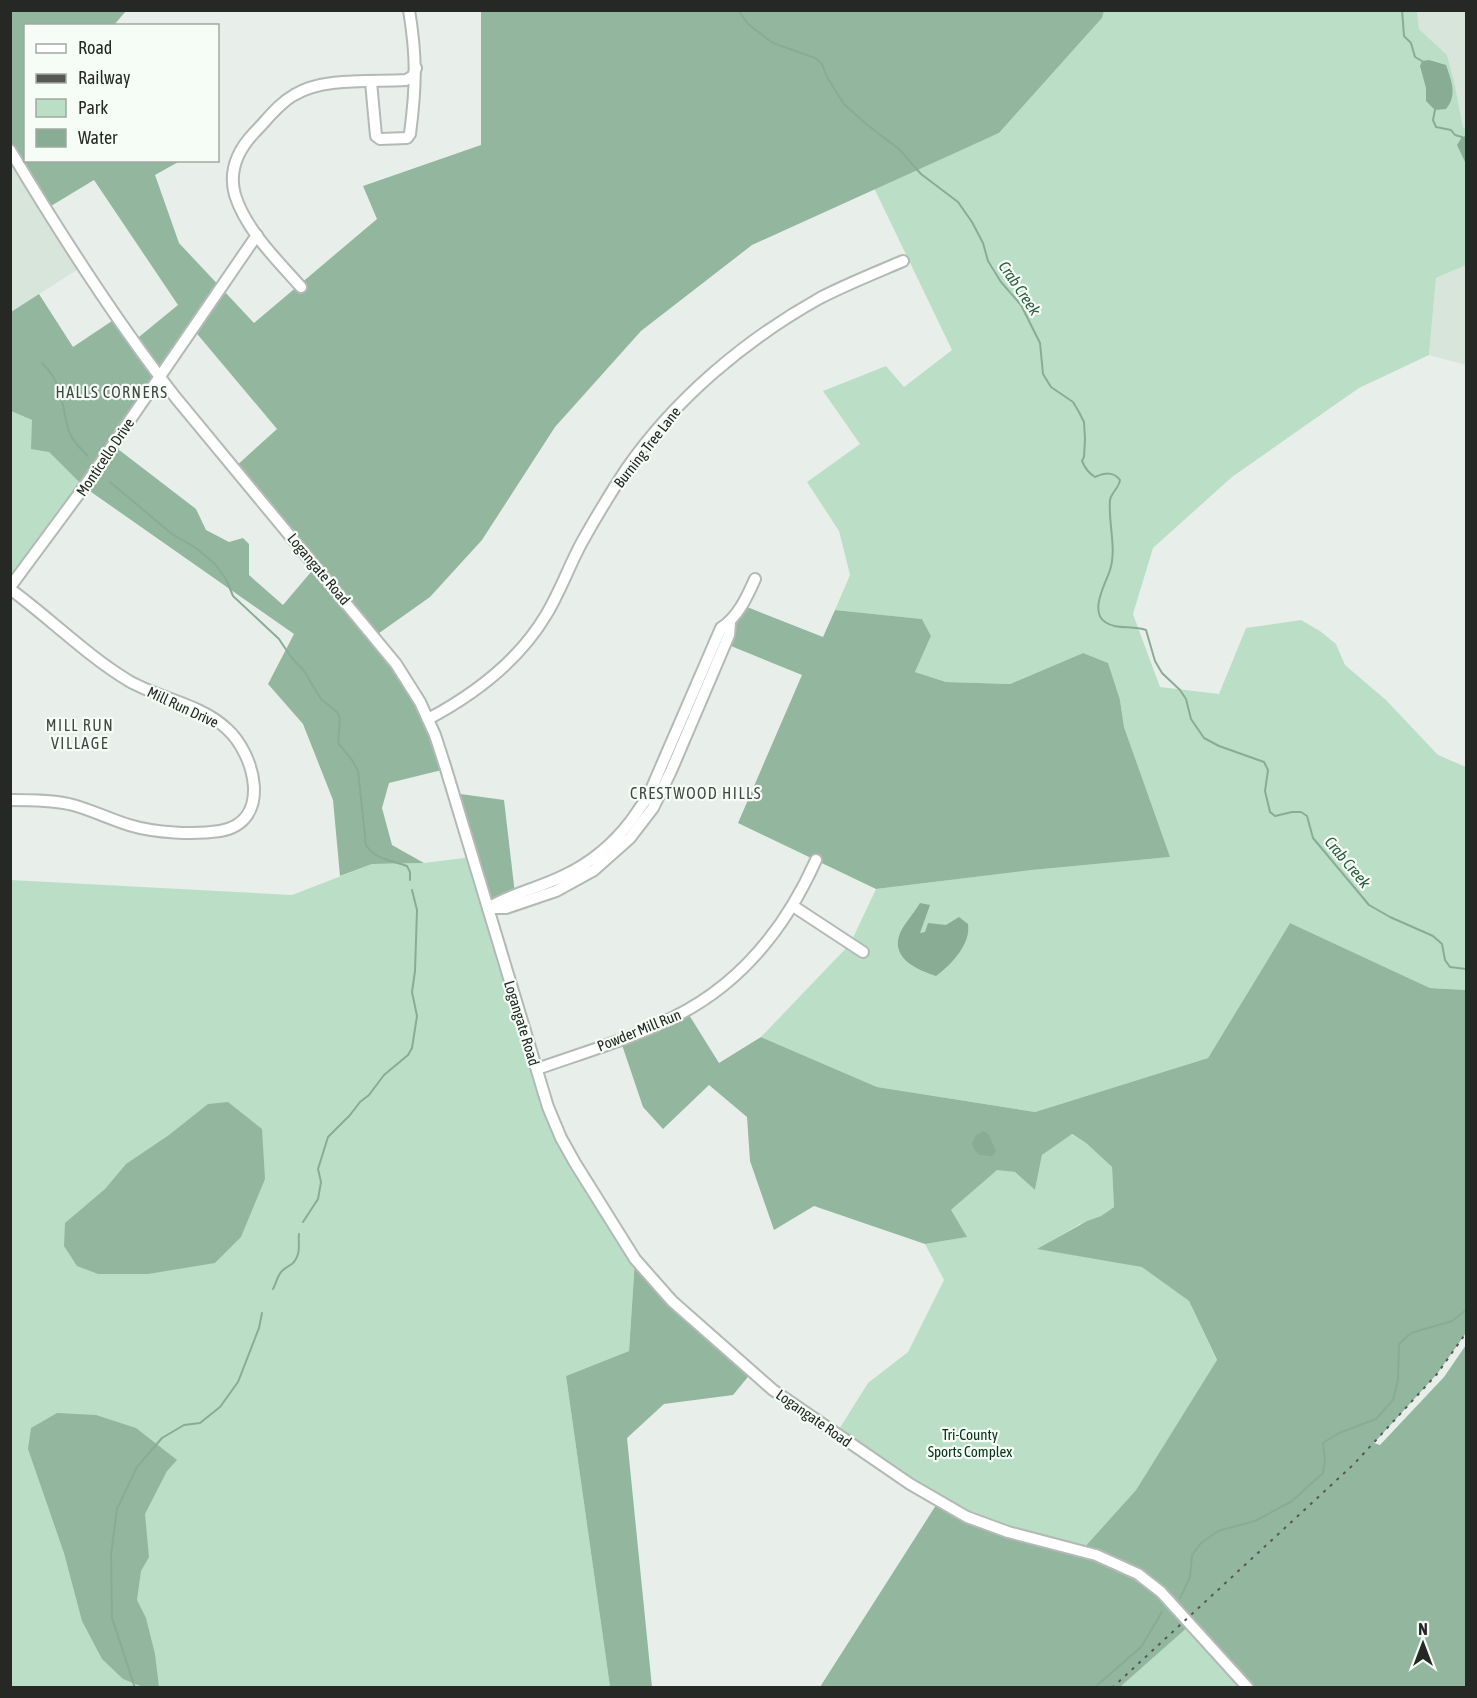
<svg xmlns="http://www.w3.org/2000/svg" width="1477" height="1698" font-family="'Asap Condensed',sans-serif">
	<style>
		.built { fill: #d7e5db }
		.green { fill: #bbdfc6 }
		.forest { fill: #93b79e; fill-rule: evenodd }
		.water { fill: #89ac94 }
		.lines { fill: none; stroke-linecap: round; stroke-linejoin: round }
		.stream { stroke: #89ac94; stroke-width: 2 }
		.minor-casing { stroke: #b3b9b5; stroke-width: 14 }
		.minor { stroke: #fff; stroke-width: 10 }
		.rail { stroke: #555855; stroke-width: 2; stroke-dasharray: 3 6; stroke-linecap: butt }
		.labels { text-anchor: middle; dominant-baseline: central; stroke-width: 4.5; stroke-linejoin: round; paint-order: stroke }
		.street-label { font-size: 15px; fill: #262826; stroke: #f6fdf7 }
		.park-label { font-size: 15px; fill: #05331a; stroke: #f6fdf7 }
		.water-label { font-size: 16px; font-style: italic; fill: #28603e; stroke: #f6fdf7 }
		.neighbourhood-label { font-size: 16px; letter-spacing: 1.5px; fill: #414743; stroke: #f6fdf7 }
	</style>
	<rect width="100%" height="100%" fill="#e8efea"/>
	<g class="built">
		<polygon points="1417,11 1466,11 1466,130 1463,128 1454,81 1447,55 1419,29"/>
		<polygon points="17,161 83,266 11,312 10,164"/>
		<polygon points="1466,265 1466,365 1429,355 1436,278"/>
	</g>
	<g class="green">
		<polygon points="1104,11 1417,11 1419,29 1447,55 1454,81 1463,127 1466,130 1466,265 1436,278 1429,355 1359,388 1232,477 1153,548 1133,614 1160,687 1219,694 1246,628 1301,620 1320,631 1336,644 1345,665 1386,700 1438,755 1466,767 1466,990 1430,988 1290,923 1208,1058 1035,1112 877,1087 761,1037 850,944 876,889 1032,870 1169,857 1124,727 1120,700 1083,653 1010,684 946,682 915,672 931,636 922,619 835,610 850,575 839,531 807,482 860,444 823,391 886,366 904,387 952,350 874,188 999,133 1102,18"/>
		<polygon points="11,411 32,420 49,452 84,487 11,587"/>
		<polygon points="472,857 548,1107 635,1259 629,1351 566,1376 610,1687 11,1687 11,880 292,895 372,864 424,863"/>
		<polygon points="1071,1134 1086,1143 1112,1167 1114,1207 1101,1216 1080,1224 1038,1249 1142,1266 1189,1301 1217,1361 1136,1490 1082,1550 984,1525 836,1434 868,1383 908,1352 944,1280 925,1244 966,1237 950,1211 997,1169 1015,1172 1035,1190 1042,1155"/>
		<polygon points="1187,1621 1248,1688 1113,1688"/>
	</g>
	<g class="forest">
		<path d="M10 11H126L114 25 26 26V160L180 161 155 175 179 243 254 323 377 219 363 186 481 145V11H1104L1102 18 999 133 752 245 641 331 555 427 482 540 430 597 375 636 396 664 446 769 389 783 382 808 392 845 424 863 372 864 340 876 333 800 303 724 268 684 294 634 84 487 49 452 31 449 32 420 11 411V312L39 294 73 347 118 317 134 341 178 305 94 180 46 209 16 161 11 164ZM193 329 277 429 234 468 316 566 283 605 249 575V544L243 538 229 542 206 530 196 509 114 446Z"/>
		<polygon points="742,605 823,637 835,610 922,619 931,636 915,672 946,682 1010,684 1083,653 1108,663 1120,700 1124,727 1170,857 1032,870 876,889 738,823 802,675 726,644"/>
		<polygon points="453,793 504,800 515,894 488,908"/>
		<polygon points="1290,923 1430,988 1466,990 1466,1333 1437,1374 1374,1443 1380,1445 1444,1377 1466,1345 1466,1687 1248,1687 1190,1625 1120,1687 820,1687 938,1502 951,1509 1082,1550 1136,1490 1217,1360 1189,1301 1142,1267 1037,1249 1087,1221 1101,1216 1114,1207 1112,1167 1086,1143 1072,1134 1042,1155 1035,1190 1015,1172 997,1170 951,1210 967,1237 925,1244 814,1206 774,1230 750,1161 747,1117 709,1085 663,1129 643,1107 620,1039 686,1010 719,1063 761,1037 877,1087 1035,1112 1208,1058"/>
		<polygon points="228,1102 262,1129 265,1179 241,1237 215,1263 148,1274 98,1274 77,1266 64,1246 65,1223 105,1189 126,1164 169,1135 208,1104"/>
		<polygon points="635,1259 752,1372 733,1395 664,1404 627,1438 652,1687 610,1687 566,1376 629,1351"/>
		<polygon points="57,1413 96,1415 136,1428 177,1460 167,1471 145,1514 149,1557 141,1571 137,1600 146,1618 155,1654 159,1687 143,1687 123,1679 102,1659 82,1621 64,1553 28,1449 31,1428"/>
	</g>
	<g class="water">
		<path d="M1429 60 1446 65C1451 80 1458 95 1446 109L1435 110 1426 101V88L1420 66 1422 61Z"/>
		<polygon points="1466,136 1466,164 1457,145 1462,137"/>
		<path d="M920 903 930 905 920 933 925 932 928 923 946 925 959 917 968 924C971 944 952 964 936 976 918 970 892 959 899 936 903 924 914 914 920 903Z"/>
		<polygon points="984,1131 989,1135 996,1151 992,1156 979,1155 974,1149 972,1143 976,1135"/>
	</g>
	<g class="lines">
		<g class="stream">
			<path d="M738 10 748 24 773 43 815 58 822 64 827 77 844 104 866 124 899 149 921 174 958 202 972 222 983 243 988 261 1001 282 1021 305 1040 343 1043 374 1051 387 1073 402 1079 412 1084 422 1085 439 1084 457 1082 461C1085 468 1088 473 1095 477 1105 473 1113 471 1120 480 1119 488 1111 493 1110 500 1108 523 1117 548 1110 570 1106 583 1089 611 1105 622 1116 630 1133 625 1146 630L1155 661 1162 673 1180 690 1186 699 1191 719 1204 738 1219 746 1264 762 1268 770 1265 791 1270 812 1275 816 1292 812H1301L1307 816 1313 838 1369 905 1390 917 1433 936 1442 944 1445 960 1450 967 1466 969"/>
			<polyline points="1402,10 1404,36 1411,43 1415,57 1422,61"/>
			<polyline points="1435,110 1433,120 1436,127 1451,130 1455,135 1462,137"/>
			<path d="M42 363C66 387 60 406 70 434 74 443 81 449 88 456"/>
			<path d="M110 482 172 534 196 548 215 564 226 579 233 596 279 639 291 657 304 671 321 699 337 712 340 718 338 743 352 760 358 771 366 845C375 860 392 860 407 866L410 872V880"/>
			<polyline points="303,1222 318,1199 321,1182 318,1169 328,1137 350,1115 360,1102 369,1095 384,1075 408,1055 412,1048 417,1016 412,992 415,971 417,910 412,890"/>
			<path d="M273 1289C276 1284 277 1276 282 1271 288 1264 294 1267 298 1254 300 1247 298 1241 299 1234"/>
			<polyline points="1180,1598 1190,1577 1192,1555 1201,1543 1218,1531 1255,1521 1292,1501 1323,1473 1325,1460 1323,1443 1339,1433 1376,1419 1393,1400 1398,1380 1399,1344 1411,1333 1452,1321 1466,1310"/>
			<polyline points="135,1688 112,1618 111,1555 117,1509 137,1467 162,1438 184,1425 200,1423 220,1407 238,1382 259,1328 262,1313"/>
			<polyline points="1094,1688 1141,1647 1162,1612"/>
		</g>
		<g class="minor-casing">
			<g id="minor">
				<path d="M371 82 376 136 380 139 407 138 410 134C416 87 417 58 409 10"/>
				<path d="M10 150C61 235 115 320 176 398L396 664 420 702 435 735 446 769 548 1107 561 1138 575 1163 635 1259 672 1301 773 1390 910 1484 967 1517 1008 1532 1096 1555 1138 1574 1161 1592 1248 1688"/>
				<path d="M301 287C277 260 246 230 235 195 228 170 238 150 254 133 267 120 278 104 294 95 323 77 372 82 406 80L413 76 416 68"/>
				<polyline points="10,587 84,487 257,235"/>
				<path d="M10 589C51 619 86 655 129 681 160 699 201 704 227 729 255 754 273 822 220 831 194 835 155 833 129 825 109 819 90 809 69 804 50 800 30 800 10 800"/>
				<path d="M428 719C475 694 518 662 546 615 560 592 569 566 582 542 596 517 611 492 627 468 676 398 745 340 820 298 847 284 875 273 903 261"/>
				<polyline points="793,906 863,952"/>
				<path d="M488 908C512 893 540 888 565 875 590 863 613 844 630 822 636 815 640 806 647 799L721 628C738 617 747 597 755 579"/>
				<polyline points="488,908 506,908 556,891 594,870 630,838 653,808 671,771 729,635 730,623"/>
				<path d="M537 1069C582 1053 631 1039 674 1017 741 984 786 927 816 860"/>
			</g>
		</g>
		<use href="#minor" class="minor"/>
		<polyline class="rail" points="1112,1688 1354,1464 1437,1374 1466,1333"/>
	</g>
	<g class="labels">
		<g class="street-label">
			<text transform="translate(647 447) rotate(-52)">Burning Tree Lane</text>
			<text transform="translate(105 457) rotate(-56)">Monticello Drive</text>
			<text transform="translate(319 569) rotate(50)">Logangate Road</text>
			<text transform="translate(183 707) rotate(25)">Mill Run Drive</text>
			<text transform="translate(522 1023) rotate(73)">Logangate Road</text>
			<text transform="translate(639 1030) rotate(-22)">Powder Mill Run</text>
			<text transform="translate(814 1418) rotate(35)">Logangate Road</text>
		</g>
		<g class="park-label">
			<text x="970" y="1434">Tri-County<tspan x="970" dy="17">Sports Complex</tspan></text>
		</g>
		<g class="water-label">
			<text transform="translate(1020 288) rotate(56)">Crab Creek</text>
			<text transform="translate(1348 862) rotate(50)">Crab Creek</text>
		</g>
		<g class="neighbourhood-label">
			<text x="112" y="392">HALLS CORNERS</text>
			<text x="80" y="725">MILL RUN<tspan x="80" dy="18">VILLAGE</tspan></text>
			<text x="696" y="793">CRESTWOOD HILLS</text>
		</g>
	</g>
	<rect width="1477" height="1698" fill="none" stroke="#262826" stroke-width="24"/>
	<rect x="24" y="24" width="195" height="138" fill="#f6fdf7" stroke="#a3a8a3" stroke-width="1.5"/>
	<rect x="36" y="44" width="30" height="9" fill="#ffffff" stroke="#a3a8a3" stroke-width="1.5"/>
	<text x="78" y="54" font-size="18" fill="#262826">Road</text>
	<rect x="36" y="74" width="30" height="9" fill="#555855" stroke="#a3a8a3" stroke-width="1.5"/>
	<text x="78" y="84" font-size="18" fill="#262826">Railway</text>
	<rect x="36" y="99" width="30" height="18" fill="#bbdfc6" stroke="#a3a8a3" stroke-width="1.5"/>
	<text x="78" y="114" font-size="18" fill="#262826">Park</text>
	<rect x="36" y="129" width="30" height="18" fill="#89ac94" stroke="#a3a8a3" stroke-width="1.5"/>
	<text x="78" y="144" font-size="18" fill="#262826">Water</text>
	<g transform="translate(1423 1644)" stroke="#f6fdf7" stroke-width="4.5" paint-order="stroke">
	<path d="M0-4.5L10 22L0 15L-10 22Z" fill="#262826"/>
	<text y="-9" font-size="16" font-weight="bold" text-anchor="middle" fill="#262826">N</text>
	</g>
</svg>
